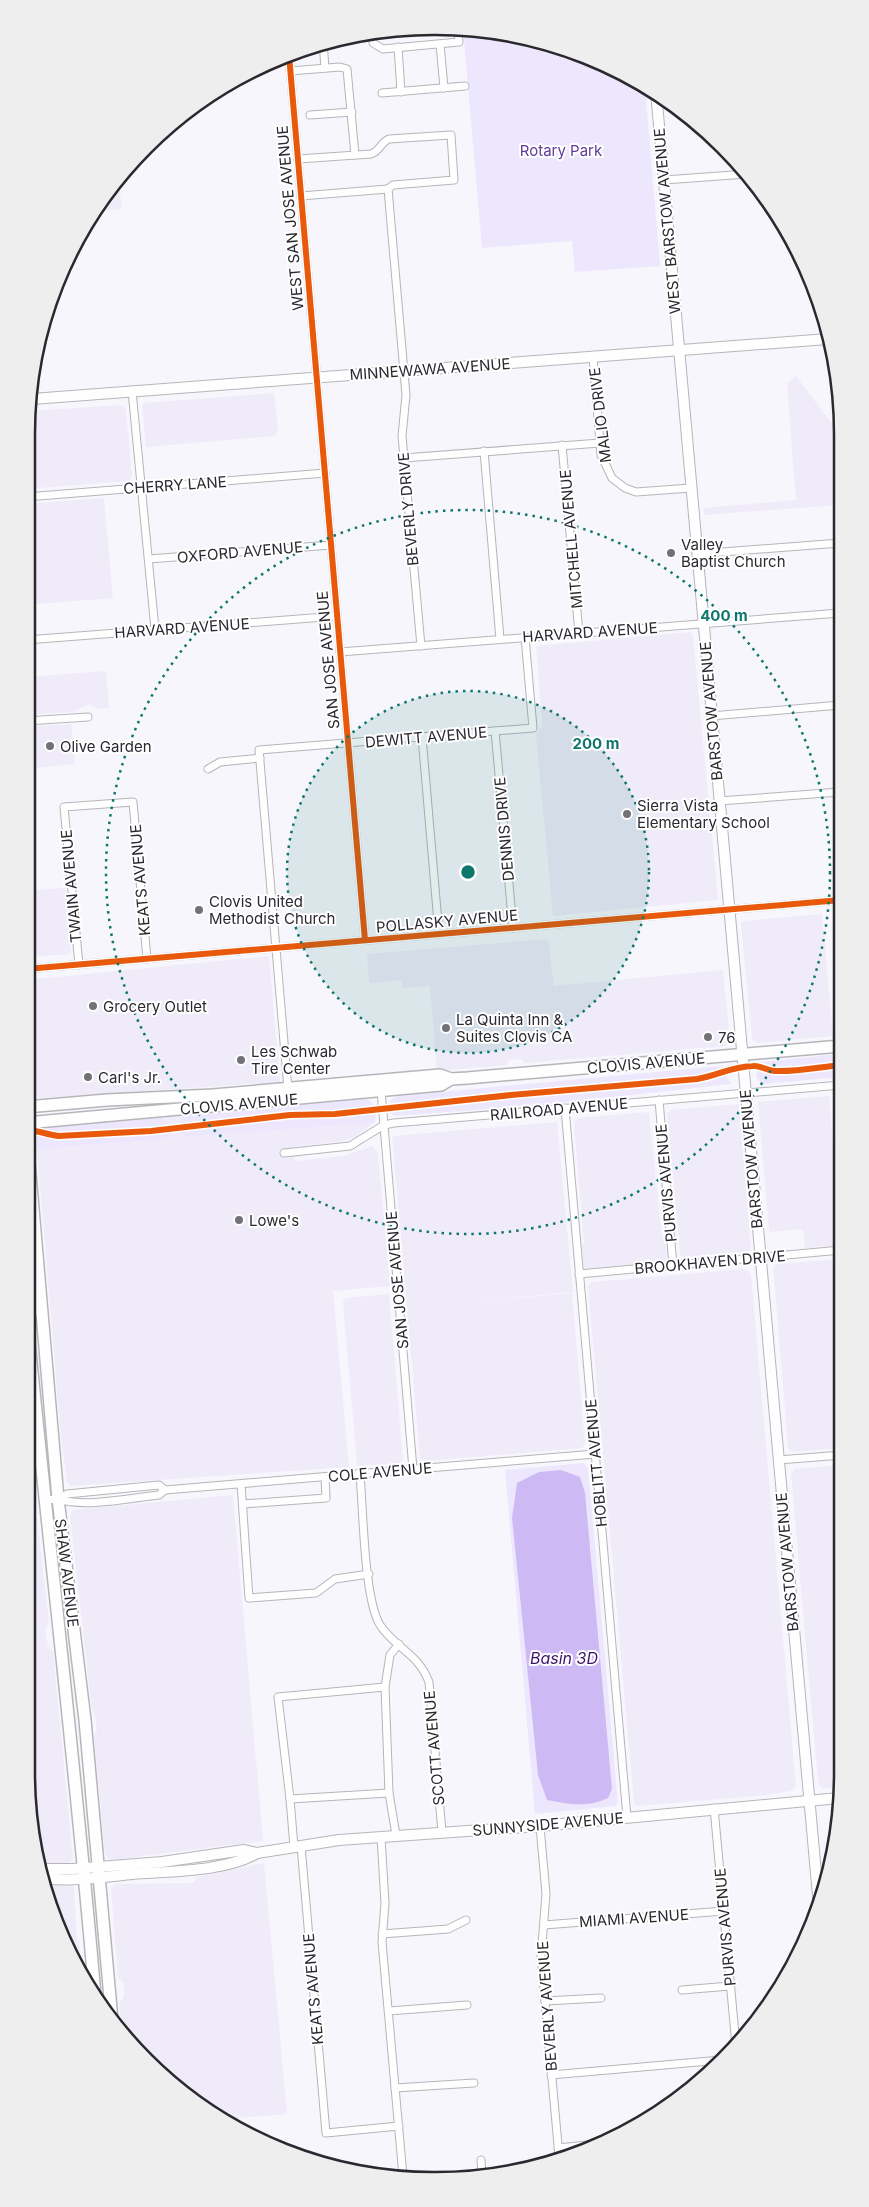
<svg xmlns="http://www.w3.org/2000/svg" width="869" height="2207" font-family="Inter,sans-serif">
	<style>
		.built { fill: #efebf9 }
		.green { fill: #ede7fd }
		.water { fill: #cdbaf4 }
		.lines { fill: none; stroke-linecap: round; stroke-linejoin: round }
		.minor-casing { stroke: #b6b5b9; stroke-width: 9 }
		.secondary-casing { stroke: #b6b5b9; stroke-width: 12 }
		.primary-casing { stroke: #b6b5b9; stroke-width: 14 }
		.minor { stroke: #fefeff; stroke-width: 7 }
		.secondary { stroke: #fefeff; stroke-width: 10 }
		.primary { stroke: #fefeff; stroke-width: 11 }
		.cycleway-casing { stroke: #fff; stroke-width: 9 }
		.cycleway { stroke: #e8590c; stroke-width: 6 }
		.ring { fill: none; stroke: #0f766e; stroke-width: 2.5; stroke-dasharray: 2.5 5 }
		.poi-dot { fill: #727177; stroke: #fff; stroke-width: 2 }
		.labels { text-anchor: middle; dominant-baseline: central; stroke-width: 4; stroke-linejoin: round; paint-order: stroke }
		.park-label { font-size: 15px; fill: #613c98; stroke: #fff }
		.street-label { font-size: 15px; fill: #2b292f; stroke: #fff }
		.poi-label { font-size: 15px; fill: #2b292f; stroke: #fff; text-anchor: start }
		.water-label { font-size: 16px; font-style: italic; fill: #3e136e; stroke: #fff }
		.rim { fill: none; stroke: #2b292f; stroke-width: 2.5 }
		.centre { fill: #0f766e; stroke: #fff; stroke-width: 2.5 }
		.ring-label { font-size: 15px; text-anchor: middle; font-weight: bold; fill: #0f766e; stroke: #fff; stroke-width: 4; stroke-linejoin: round; paint-order: stroke }
	</style>
	<rect width="100%" height="100%" fill="#f7f6fc"/>
	<g class="built">
		<polygon points="118,178 122,209 95,211"/>
		<polygon points="796,376 839,433 840,505 704,515 704,508 796,500 787,384"/>
		<polygon points="274,393 278,430 274,436 146,447 142,406 144,403"/>
		<polygon points="121,405 126,409 132,477 128,481 26,489 26,435 30,411"/>
		<polygon points="104,498 113,598 26,605 26,504"/>
		<polygon points="690,632 693,635 718,900 553,916 536,734 542,727 542,721 536,646"/>
		<polygon points="106,671 109,708 100,709 89,704 73,712 26,715 26,677"/>
		<polygon points="71,724 75,764 26,769 37,890 65,888 71,954 26,957 26,727"/>
		<polygon points="822,914 833,1036 757,1043 752,1039 741,923 743,921"/>
		<polygon points="548,939 554,986 723,970 730,1042 725,1046 525,1063 521,1059 509,1060 506,1065 437,1071 430,986 403,988 402,980 369,983 367,954"/>
		<polygon points="269,956 280,1082 58,1097 36,1098 31,1094 26,1057 26,980"/>
		<polygon points="829,1096 841,1245 805,1248 803,1229 769,1232 758,1102"/>
		<polygon points="739,1104 751,1251 683,1257 680,1254 667,1113 670,1110"/>
		<polygon points="649,1112 662,1237 665,1238 667,1262 584,1269 582,1244 584,1244 574,1122 578,1118"/>
		<polygon points="188,1113 180,1131 187,1137 374,1123 357,1136 344,1141 294,1147 295,1161 344,1156 372,1146 378,1152 390,1286 333,1291 349,1467 71,1486 67,1482 61,1437 37,1149 171,1139 170,1125 165,1118 160,1117"/>
		<polygon points="557,1122 573,1292 442,1304 572,1293 585,1444 582,1448 425,1461 420,1458 392,1136"/>
		<polygon points="841,1259 842,1448 792,1452 788,1448 773,1267 776,1264"/>
		<polygon points="745,1269 751,1274 796,1787 791,1791 756,1796 637,1806 634,1803 588,1286 592,1282"/>
		<polygon points="389,1294 403,1459 400,1463 357,1466 343,1302 346,1298"/>
		<polygon points="26,1423 33,1484 28,1492 30,1513 37,1518 49,1623 45,1629 48,1646 53,1651 73,1858 68,1864 59,1865 41,1864 26,1772"/>
		<polygon points="842,1465 843,1772 840,1787 823,1789 819,1785 816,1760 791,1474 795,1469"/>
		<polygon points="233,1495 263,1841 111,1860 105,1855 94,1735 97,1730 95,1715 92,1711 70,1515 73,1510"/>
		<polygon points="264,1863 287,2114 239,2118 240,2130 231,2126 128,2042 128,2036 122,2031 119,2003 124,1997 124,1983 118,1978 111,1890 115,1884 194,1883 197,1877"/>
		<polygon points="45,1884 70,1884 74,1887 77,1939 79,1939 83,1979 48,1904"/>
	</g>
	<g class="green">
		<polygon points="463,29 488,30 565,48 645,87 660,266 575,272 572,241 482,248"/>
		<polygon points="841,1054 841,1077 761,1084 756,1076 759,1062"/>
		<polygon points="721,1066 731,1084 540,1105 395,1116 390,1113 390,1101 397,1096"/>
		<path d="M366 1099C376 1103 378 1114 374 1123L187 1137 180 1131 181 1119 188 1113Z"/>
		<polygon points="160,1117 169,1122 171,1139 37,1149 37,1137 44,1127"/>
		<polygon points="584,1463 588,1467 618,1803 615,1806 535,1814 505,1470"/>
	</g>
	<path class="water" d="M561 1470 580 1477 585 1493 612 1789 608 1798C587 1808 568 1804 547 1800L538 1775 512 1518 517 1483 539 1472Z"/>
	<g class="lines">
		<g class="minor-casing">
			<g id="minor">
				<polyline points="373,33 373,43 383,49 459,42 458,29"/>
				<polyline points="323,42 325,68"/>
				<polyline points="440,44 444,88"/>
				<polyline points="398,47 401,92"/>
				<polyline points="289,55 365,940"/>
				<polyline points="290,71 340,67 347,69 355,155"/>
				<polyline points="382,93 465,86"/>
				<polyline points="310,115 352,112"/>
				<path d="M298 159 371 154C380 151 381 142 389 139L451 135 454 180 393 185 388 189"/>
				<polyline points="664,180 747,174"/>
				<polyline points="388,189 406,395 402,436 421,646"/>
				<polyline points="301,196 388,189"/>
				<polyline points="593,357 601,455 612,478 625,488 636,492 691,488"/>
				<polyline points="132,391 155,629"/>
				<polyline points="562,445 579,633"/>
				<polyline points="484,451 500,639"/>
				<polyline points="404,458 600,443"/>
				<polyline points="26,497 325,473"/>
				<polyline points="697,554 840,543"/>
				<polyline points="149,559 331,545"/>
				<polyline points="26,640 337,616"/>
				<polyline points="340,652 840,613"/>
				<polyline points="711,716 840,705"/>
				<polyline points="26,721 88,717"/>
				<polyline points="495,731 513,928"/>
				<polyline points="422,737 439,934"/>
				<polyline points="208,769 220,762 260,758"/>
				<polyline points="719,801 840,792"/>
				<polyline points="79,965 64,807 133,802 147,959"/>
				<polyline points="26,969 841,900"/>
				<polyline points="837,1085 841,1131"/>
				<polyline points="288,1089 259,750 533,728 525,637"/>
				<polyline points="381,1090 413,1469"/>
				<polyline points="659,1100 673,1266"/>
				<polyline points="565,1108 627,1817"/>
				<polyline points="284,1153 350,1146 384,1125 394,1123 841,1085"/>
				<polyline points="579,1274 841,1250"/>
				<polyline points="778,1460 842,1455"/>
				<path d="M360 1474C363 1508 364 1599 380 1625 395 1648 418 1653 429 1682L442 1832"/>
				<polyline points="241,1484 249,1598 316,1593 335,1579 369,1574"/>
				<path d="M58 1499C85 1508 130 1498 159 1495L165 1490"/>
				<polyline points="44,1500 58,1499 67,1494 159,1485 165,1490 595,1454"/>
				<polyline points="243,1504 326,1498 325,1477"/>
				<polyline points="385,1687 278,1697 290,1799 389,1793"/>
				<polyline points="290,1799 294,1847"/>
				<polyline points="714,1808 736,2045"/>
				<polyline points="540,1826 546,1894 541,1957 559,2156"/>
				<polyline points="396,1835 389,1793 385,1687 390,1655 399,1644"/>
				<polyline points="381,1837 385,1903 382,1942 403,2176"/>
				<polyline points="301,1846 326,2133 399,2126"/>
				<polyline points="544,1925 724,1911"/>
				<polyline points="382,1934 448,1929 466,1920"/>
				<polyline points="682,1990 730,1986"/>
				<polyline points="545,2001 601,1998"/>
				<polyline points="389,2011 467,2005"/>
				<polyline points="551,2075 721,2060"/>
				<polyline points="395,2088 474,2083"/>
				<polyline points="558,2148 587,2145"/>
				<polyline points="481,2160 482,2174"/>
			</g>
		</g>
		<g class="secondary-casing">
			<g id="secondary">
				<polyline points="656,92 819,1907"/>
				<polyline points="32,399 828,339"/>
				<polyline points="42,1869 73,1869 162,1862 244,1850 257,1853"/>
				<path d="M44 1878C73 1882 104 1877 132 1874 170 1871 225 1872 257 1853L339 1840 540 1826 839 1798"/>
			</g>
		</g>
		<g class="primary-casing">
			<g id="primary">
				<polyline points="26,1107 107,1100 213,1095 440,1075 451,1079"/>
				<polyline points="26,1123 441,1085 451,1079 467,1078 841,1046"/>
				<polyline points="26,1127 58,1499 85,1720 112,2020"/>
				<polyline points="26,1268 30,1278 34,1310"/>
				<path d="M26 1311C48 1540 76 1768 95 1996"/>
			</g>
		</g>
		<use href="#minor" class="minor"/>
		<use href="#secondary" class="secondary"/>
		<use href="#primary" class="primary"/>
		<g class="cycleway-casing">
			<g id="cycleway">
				<polyline points="289,55 365,940"/>
				<polyline points="26,969 841,900"/>
				<path d="M26 1130C38 1130 47 1135 59 1136L151 1131 290 1115 335 1114 511 1095 697 1079C717 1076 733 1066 753 1066 760 1065 767 1071 775 1071 796 1072 820 1067 841 1065"/>
			</g>
		</g>
		<use href="#cycleway" class="cycleway"/>
	</g>
	<circle cx="468" cy="872" r="181" fill="#0f766e" fill-opacity=".12"/>
	<g class="ring">
		<circle cx="468" cy="872" r="181"/>
		<circle cx="468" cy="872" r="362"/>
	</g>
	<g class="poi-dot">
		<circle cx="671" cy="553" r="5"/>
		<circle cx="50" cy="746" r="5"/>
		<circle cx="627" cy="814" r="5"/>
		<circle cx="199" cy="910" r="5"/>
		<circle cx="93" cy="1006" r="5"/>
		<circle cx="446" cy="1028" r="5"/>
		<circle cx="708" cy="1037" r="5"/>
		<circle cx="241" cy="1060" r="5"/>
		<circle cx="88" cy="1077" r="5"/>
		<circle cx="239" cy="1220" r="5"/>
	</g>
	<g class="labels">
		<g class="park-label">
			<text x="561" y="150">Rotary Park</text>
		</g>
		<g class="street-label">
			<text transform="translate(290 218) rotate(-95)">WEST SAN JOSE AVENUE</text>
			<text transform="translate(667 221) rotate(-95)">WEST BARSTOW AVENUE</text>
			<text transform="translate(430 369) rotate(-4)">MINNEWAWA AVENUE</text>
			<text transform="translate(600 415) rotate(-97)">MALIO DRIVE</text>
			<text transform="translate(175 485) rotate(-4)">CHERRY LANE</text>
			<text transform="translate(408 509) rotate(-95)">BEVERLY DRIVE</text>
			<text transform="translate(571 539) rotate(-95)">MITCHELL AVENUE</text>
			<text transform="translate(240 552) rotate(-5)">OXFORD AVENUE</text>
			<text transform="translate(182 628) rotate(-4)">HARVARD AVENUE</text>
			<text transform="translate(590 632) rotate(-4)">HARVARD AVENUE</text>
			<text transform="translate(328 660) rotate(-95)">SAN JOSE AVENUE</text>
			<text transform="translate(711 711) rotate(-95)">BARSTOW AVENUE</text>
			<text transform="translate(426 737) rotate(-5)">DEWITT AVENUE</text>
			<text transform="translate(504 829) rotate(-95)">DENNIS DRIVE</text>
			<text transform="translate(140 880) rotate(-95)">KEATS AVENUE</text>
			<text transform="translate(71 886) rotate(-95)">TWAIN AVENUE</text>
			<text transform="translate(447 921) rotate(-5)">POLLASKY AVENUE</text>
			<text transform="translate(646 1063) rotate(-5)">CLOVIS AVENUE</text>
			<text transform="translate(239 1104) rotate(-5)">CLOVIS AVENUE</text>
			<text transform="translate(559 1109) rotate(-5)">RAILROAD AVENUE</text>
			<text transform="translate(751 1159) rotate(-95)">BARSTOW AVENUE</text>
			<text transform="translate(666 1183) rotate(-95)">PURVIS AVENUE</text>
			<text transform="translate(710 1262) rotate(-5)">BROOKHAVEN DRIVE</text>
			<text transform="translate(397 1280) rotate(-95)">SAN JOSE AVENUE</text>
			<text transform="translate(596 1463) rotate(-95)">HOBLITT AVENUE</text>
			<text transform="translate(380 1472) rotate(-5)">COLE AVENUE</text>
			<text transform="translate(787 1562) rotate(-95)">BARSTOW AVENUE</text>
			<text transform="translate(67 1573) rotate(83)">SHAW AVENUE</text>
			<text transform="translate(434 1748) rotate(-95)">SCOTT AVENUE</text>
			<text transform="translate(548 1824) rotate(-5)">SUNNYSIDE AVENUE</text>
			<text transform="translate(634 1918) rotate(-4)">MIAMI AVENUE</text>
			<text transform="translate(725 1927) rotate(-95)">PURVIS AVENUE</text>
			<text transform="translate(313 1989) rotate(-95)">KEATS AVENUE</text>
			<text transform="translate(547 2006) rotate(-94)">BEVERLY AVENUE</text>
		</g>
		<g class="poi-label">
			<text x="681" y="544">Valley<tspan x="681" dy="17">Baptist Church</tspan></text>
			<text x="60" y="746">Olive Garden</text>
			<text x="637" y="805">Sierra Vista<tspan x="637" dy="17">Elementary School</tspan></text>
			<text x="209" y="901">Clovis United<tspan x="209" dy="17">Methodist Church</tspan></text>
			<text x="103" y="1006">Grocery Outlet</text>
			<text x="456" y="1019">La Quinta Inn &amp;<tspan x="456" dy="17">Suites Clovis CA</tspan></text>
			<text x="718" y="1037">76</text>
			<text x="251" y="1051">Les Schwab<tspan x="251" dy="17">Tire Center</tspan></text>
			<text x="98" y="1077">Carl's Jr.</text>
			<text x="249" y="1220">Lowe's</text>
		</g>
		<g class="water-label">
			<text x="564" y="1658">Basin 3D</text>
		</g>
	</g>
	<path d="M0 0H869V2207H0ZM434 35H435A399 399 0 0 1 834 434V1773A399 399 0 0 1 435 2172H434A399 399 0 0 1 35 1773V434A399 399 0 0 1 434 35Z" fill="#eee" fill-rule="evenodd"/>
	<path class="rim" d="M434 35H435A399 399 0 0 1 834 434V1773A399 399 0 0 1 435 2172H434A399 399 0 0 1 35 1773V434A399 399 0 0 1 434 35Z"/>
	<circle cx="468" cy="872" r="8" class="centre"/>
	<g class="ring-label">
		<text x="724" y="621">400 m</text>
		<text x="596" y="749">200 m</text>
	</g>
</svg>
